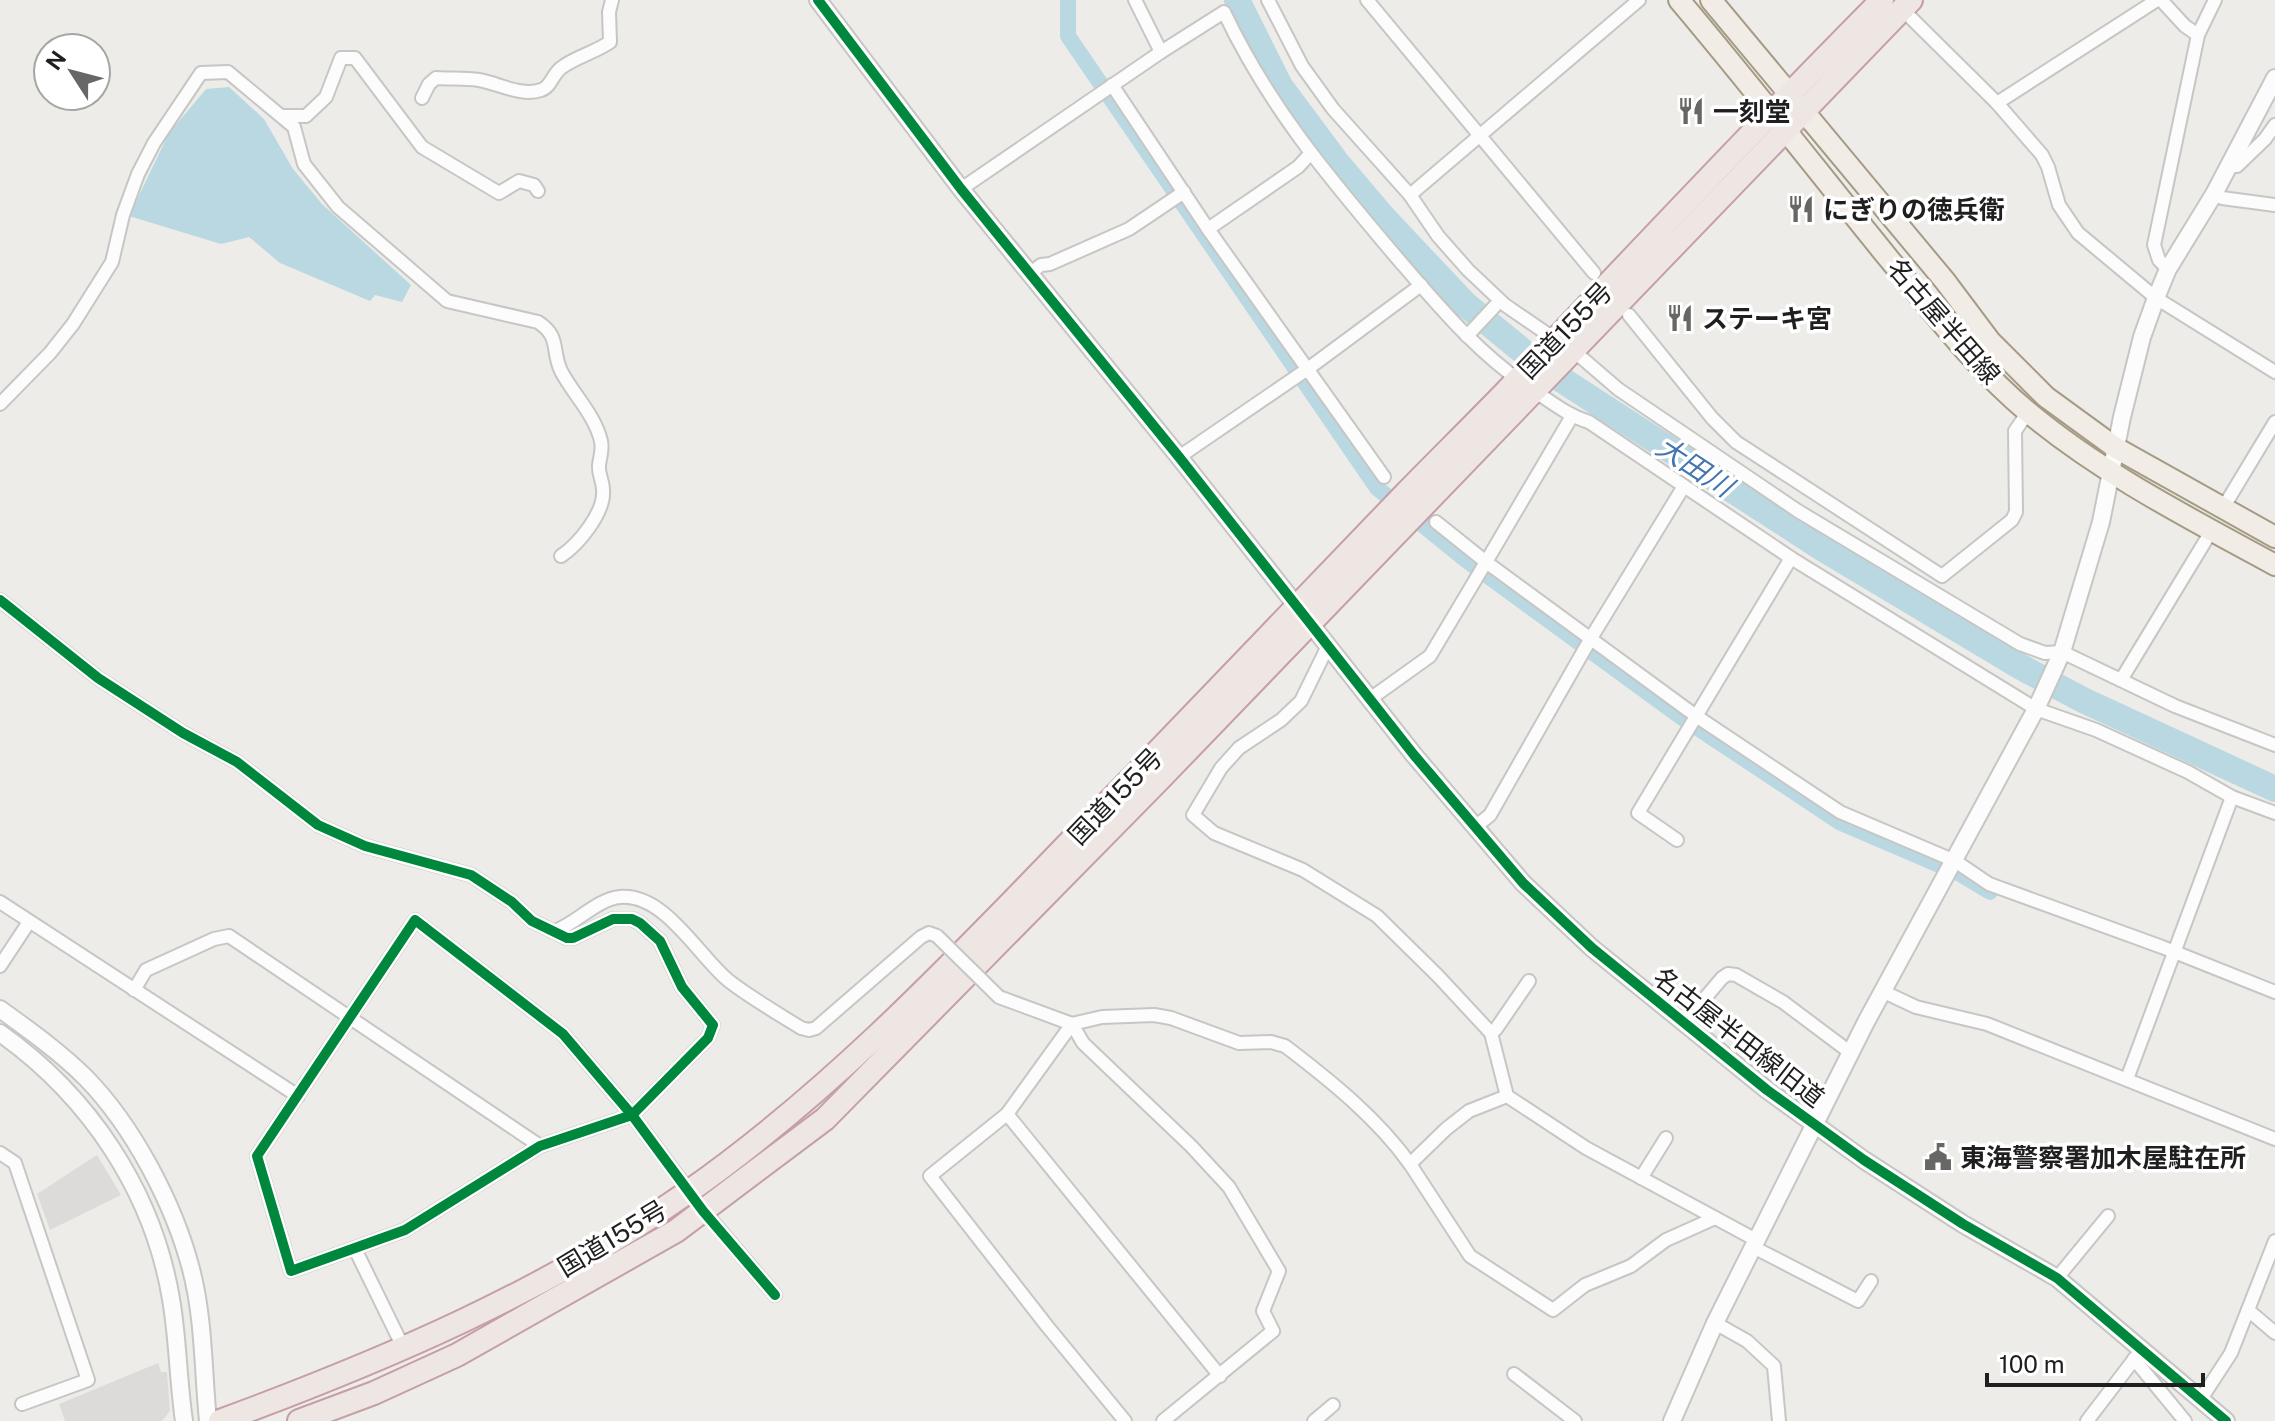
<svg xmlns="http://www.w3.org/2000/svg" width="2275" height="1421" font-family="'Public Sans','Noto Sans JP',sans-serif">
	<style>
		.religious { fill: #dcdbd9 }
		.water { fill: #bad8e2 }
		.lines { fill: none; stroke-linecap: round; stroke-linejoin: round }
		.canal { stroke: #bad8e2; stroke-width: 16 }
		.river { stroke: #bad8e2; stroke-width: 26 }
		.minor-casing { stroke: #c6c6c4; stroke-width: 16 }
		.tertiary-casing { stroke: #c6c6c4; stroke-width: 20 }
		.primary-casing { stroke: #a59b84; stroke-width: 24 }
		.trunk-casing { stroke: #c59ea8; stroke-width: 26 }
		.minor { stroke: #fcfcfc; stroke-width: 12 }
		.tertiary { stroke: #fcfcfc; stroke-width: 16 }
		.primary { stroke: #f1ece5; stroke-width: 20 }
		.trunk { stroke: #eee6e2; stroke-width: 22 }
		.minor-bridge-casing { stroke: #c6c6c4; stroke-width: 16; stroke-linecap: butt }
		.minor-bridge { stroke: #fcfcfc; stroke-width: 12 }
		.cycleway-casing { stroke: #fff; stroke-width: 15 }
		.cycleway { stroke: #00873e; stroke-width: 10 }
		.labels { text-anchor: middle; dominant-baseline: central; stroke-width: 7; stroke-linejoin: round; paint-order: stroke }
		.poi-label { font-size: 26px; font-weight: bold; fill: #1f1f1f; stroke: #fff; text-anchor: start }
		.street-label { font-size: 26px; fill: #1f1f1f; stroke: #fff }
		.water-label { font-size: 28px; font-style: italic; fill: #4475ac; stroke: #fff }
	</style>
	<rect width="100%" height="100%" fill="#eeece8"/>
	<g class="religious">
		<polygon points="97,1155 121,1195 50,1230 37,1194"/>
		<polygon points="158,1363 161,1372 167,1372 170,1411 162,1421 65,1421 59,1404"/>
	</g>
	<polygon class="water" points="229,87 264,119 293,169 322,204 411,285 402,302 375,295 370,301 280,263 249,237 221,244 129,216 169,133 206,89"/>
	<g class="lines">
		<polyline class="canal" points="1068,0 1068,36 1377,488 1466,560 1681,717 1841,823 1960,874 1990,892"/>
		<polyline class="river" points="1237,0 1280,86 1338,164 1382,216 1465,304 1542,367 1822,548 2021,667 2083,700 2275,789"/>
		<g class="minor-casing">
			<g id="minor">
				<polyline points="1135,0 1161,52"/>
				<polyline points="1268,0 1302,66 1333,109 1410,195 1438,236 1468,270 1505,305 1582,358 1618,389 1798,511 2020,644 2045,653 2062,652 2175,706 2275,745"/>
				<polyline points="1367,0 1594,273"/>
				<polyline points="2161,0 2185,26 2198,35"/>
				<polyline points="1901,8 1997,103 2042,155 2048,167 2059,205 2078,233 2156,298 2275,372"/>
				<polyline points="1112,85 1208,229 1384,477"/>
				<path d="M422 98 429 84 436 78C450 79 465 78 479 80 498 83 521 97 541 90 551 87 552 75 561 68 575 57 594 53 610 42L609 12 612 0"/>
				<polyline points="1997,103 2157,0"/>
				<polyline points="282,116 306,116 326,97 341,58 355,58 422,147 499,193 519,181 534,185 538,191"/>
				<polyline points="2228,166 2237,166 2265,139 2275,125"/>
				<path d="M961 189 1161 52 1224 12C1268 105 1326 174 1392 252 1436 303 1479 356 1536 392 1554 404 1569 416 1589 422L1791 558 2036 709 2096 730 2188 772 2232 797 2275 813"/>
				<polyline points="2214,194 2222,198 2275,205"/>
				<polyline points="1410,195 1639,0"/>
				<polyline points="1208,229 1298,167 1310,154"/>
				<polyline points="2168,269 2159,260 2154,245 2198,35 2215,0"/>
				<polyline points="1029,274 1041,265 1050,264 1129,229 1184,192"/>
				<polyline points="1629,315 1712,418 1736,442 1942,576 2012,520 2016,512 2015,431 2028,412"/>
				<polyline points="1467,336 1495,306"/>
				<path d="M0 404 50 353 73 324 112 262 123 215 138 174 154 143 201 73 228 72 294 127 304 164 338 207 447 301 538 322C561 337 551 350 561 371 573 394 595 415 601 441 603 450 600 457 599 465 598 474 603 481 603 490 605 512 579 544 561 556"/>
				<polyline points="1572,416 1486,562 1696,716 1840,812 1955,861 1989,884 2162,947 2275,992"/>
				<polyline points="1179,457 1309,368 1421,285"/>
				<polyline points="2223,508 2275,422"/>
				<polyline points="0,600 98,678 183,733 237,762 318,825 365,846 471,875 512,902 532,921 567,938 573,938 613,919 632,919 640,923 660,941 682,987 713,1025 708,1038 632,1115 540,1146 405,1230 291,1271 257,1156 415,920 563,1034 632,1115 691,1194"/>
				<polyline points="1328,646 1301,701 1281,720 1239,748 1221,768 1193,815 1214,833 1303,870 1377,916 1438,976 1491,1033 1507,1096 1586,1148 1758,1241"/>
				<polyline points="2121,680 2212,530"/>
				<polyline points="1370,699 1430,656 1486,562 1436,522"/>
				<polyline points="1474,828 1490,815 1591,638 1684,486"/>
				<polyline points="1677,840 1638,813 1791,558"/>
				<polyline points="0,902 298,1096"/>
				<path d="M555 931C577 923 597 899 620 897 665 893 699 957 729 981 751 998 777 1013 801 1028L809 1030 816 1028 921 937 929 933 937 936"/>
				<polyline points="0,966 29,922"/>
				<polyline points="134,990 146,970 214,939 229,936 540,1146"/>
				<polyline points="1882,991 1916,1007 1987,1024 2275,1139"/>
				<path d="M999 997 1072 1024 1102 1017 1154 1015 1171 1018 1239 1043 1271 1042 1285 1046C1331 1081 1377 1118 1410 1164L1446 1129 1469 1111 1507 1096"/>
				<polyline points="1684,1023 1722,978 1728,974 1736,975 1783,1002 1851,1053"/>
				<polyline points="1072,1024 1083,1043 1191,1146 1229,1187 1279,1271 1263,1311 1273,1331 1163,1421"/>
				<polyline points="1072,1024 1007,1114 930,1176 1047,1326 1125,1421"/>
				<polyline points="1491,1033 1496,1029 1529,981"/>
				<polyline points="2127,1079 2232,797"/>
				<polyline points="1007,1114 1220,1376"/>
				<polyline points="0,1153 15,1163 88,1380 22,1404"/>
				<polyline points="1410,1164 1470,1256 1553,1310 1585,1285 1631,1266 1666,1240 1715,1218"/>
				<polyline points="1641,1178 1666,1138"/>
				<polyline points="702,1209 775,1295"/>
				<polyline points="1755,1248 1858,1301 1871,1281"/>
				<polyline points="355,1249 404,1349"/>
				<polyline points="2057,1278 2108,1216"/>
				<polyline points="2248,1310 2275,1333"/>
				<polyline points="1715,1323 1747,1341 1774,1366 1779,1421"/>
				<polyline points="2134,1359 2185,1421"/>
				<polyline points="1514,1374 1575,1421"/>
				<polyline points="2201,1399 2231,1353 2275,1241"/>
				<polyline points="1314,1421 1333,1405"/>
				<polyline points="2087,1421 2142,1349"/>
			</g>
		</g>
		<g class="tertiary-casing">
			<g id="tertiary">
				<polyline points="818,0 961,189 1179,457 1414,755 1523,883 1592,948 1767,1090 1864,1160 1963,1224 2057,1278 2226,1421"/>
				<path d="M0 1009C29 1030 60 1052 86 1078 133 1126 174 1204 191 1269 204 1318 203 1371 208 1421"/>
				<path d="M0 1033C89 1096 153 1191 171 1299 178 1339 178 1380 184 1421"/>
				<polyline points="1672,1421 1715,1323 1866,1022 2036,709 2062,652 2101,522 2122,417 2142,337 2156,298 2168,269 2214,194 2275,78"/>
			</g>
		</g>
		<g class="primary-casing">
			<g id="primary">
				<path d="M1679 0C1751 85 1819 173 1889 259 1933 312 1975 368 2028 412 2102 474 2191 519 2275 565"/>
				<polyline points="1711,0 1945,281 1990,341 2046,397 2116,448 2275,537"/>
			</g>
		</g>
		<g class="trunk-casing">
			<g id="trunk">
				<path d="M220 1421C383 1361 545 1292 688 1192 855 1075 992 920 1134 776 1224 683 1313 589 1403 496 1442 456 1482 417 1520 377 1640 250 1759 124 1882 0"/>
				<polyline points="299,1421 374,1393 457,1355 676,1231 825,1119 1156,783 1911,0"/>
			</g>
		</g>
		<use href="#minor" class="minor"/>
		<use href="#tertiary" class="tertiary"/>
		<use href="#primary" class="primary"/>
		<use href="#trunk" class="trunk"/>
		<g class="minor-bridge-casing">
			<polyline id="minor-bridge" points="937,936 999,997"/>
		</g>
		<use href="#minor-bridge" class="minor-bridge"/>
		<g class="cycleway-casing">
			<g id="cycleway">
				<polyline points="818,0 961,189 1179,457 1414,755 1523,883 1592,948 1767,1090 1864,1160 1963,1224 2057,1278 2226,1421"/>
				<polyline points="0,600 98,678 183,733 237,762 318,825 365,846 471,875 512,902 532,921 567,938 573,938 613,919 632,919 640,923 660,941 682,987 713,1025 708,1038 632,1115 540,1146 405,1230 291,1271 257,1156 415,920 563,1034 632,1115 703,1211 775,1295"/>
			</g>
		</g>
		<use href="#cycleway" class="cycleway"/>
	</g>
	<defs>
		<g id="restaurant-bare" transform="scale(2.16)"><path d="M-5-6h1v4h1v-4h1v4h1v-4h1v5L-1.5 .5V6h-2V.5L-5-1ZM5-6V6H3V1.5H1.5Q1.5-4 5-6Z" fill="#676765" stroke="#fff" stroke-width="2.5" paint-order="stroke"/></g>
		<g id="civic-bare" transform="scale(2.16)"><path d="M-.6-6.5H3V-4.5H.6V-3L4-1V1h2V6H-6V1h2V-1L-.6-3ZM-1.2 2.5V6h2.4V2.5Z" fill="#676765" stroke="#fff" stroke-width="2.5" paint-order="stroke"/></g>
	</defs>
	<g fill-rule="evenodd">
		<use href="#restaurant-bare" x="1691" y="111"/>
		<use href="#restaurant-bare" x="1801" y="209"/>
		<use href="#restaurant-bare" x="1680" y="318"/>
		<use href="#civic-bare" x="1938" y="1157"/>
	</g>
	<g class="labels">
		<g class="poi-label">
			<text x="1713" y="111">一刻堂</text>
			<text x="1823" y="209">にぎりの徳兵衛</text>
			<text x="1702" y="318">ステーキ宮</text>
			<text x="1960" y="1157">東海警察署加木屋駐在所</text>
		</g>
		<g class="street-label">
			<text transform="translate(1944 321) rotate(49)">名古屋半田線</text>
			<text transform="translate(1565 330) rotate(-46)">国道155号</text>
			<text transform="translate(1115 796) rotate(-46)">国道155号</text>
			<text transform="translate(1739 1037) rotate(38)">名古屋半田線旧道</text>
			<text transform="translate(612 1238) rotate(-31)">国道155号</text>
		</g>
		<g class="water-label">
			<text transform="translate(1695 466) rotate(33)">大田川</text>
		</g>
	</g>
	<g transform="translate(72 72) rotate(306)"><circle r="38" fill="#ffffff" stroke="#a5a5a5" stroke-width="2"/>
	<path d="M0-6L14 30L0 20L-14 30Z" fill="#676765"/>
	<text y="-12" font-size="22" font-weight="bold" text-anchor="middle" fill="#1f1f1f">N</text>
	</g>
	<path d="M1987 1373v12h216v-12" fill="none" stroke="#1f1f1f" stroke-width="4"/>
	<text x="1999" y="1373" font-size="24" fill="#1f1f1f" stroke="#ffffff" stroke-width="6" paint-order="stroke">100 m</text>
</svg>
